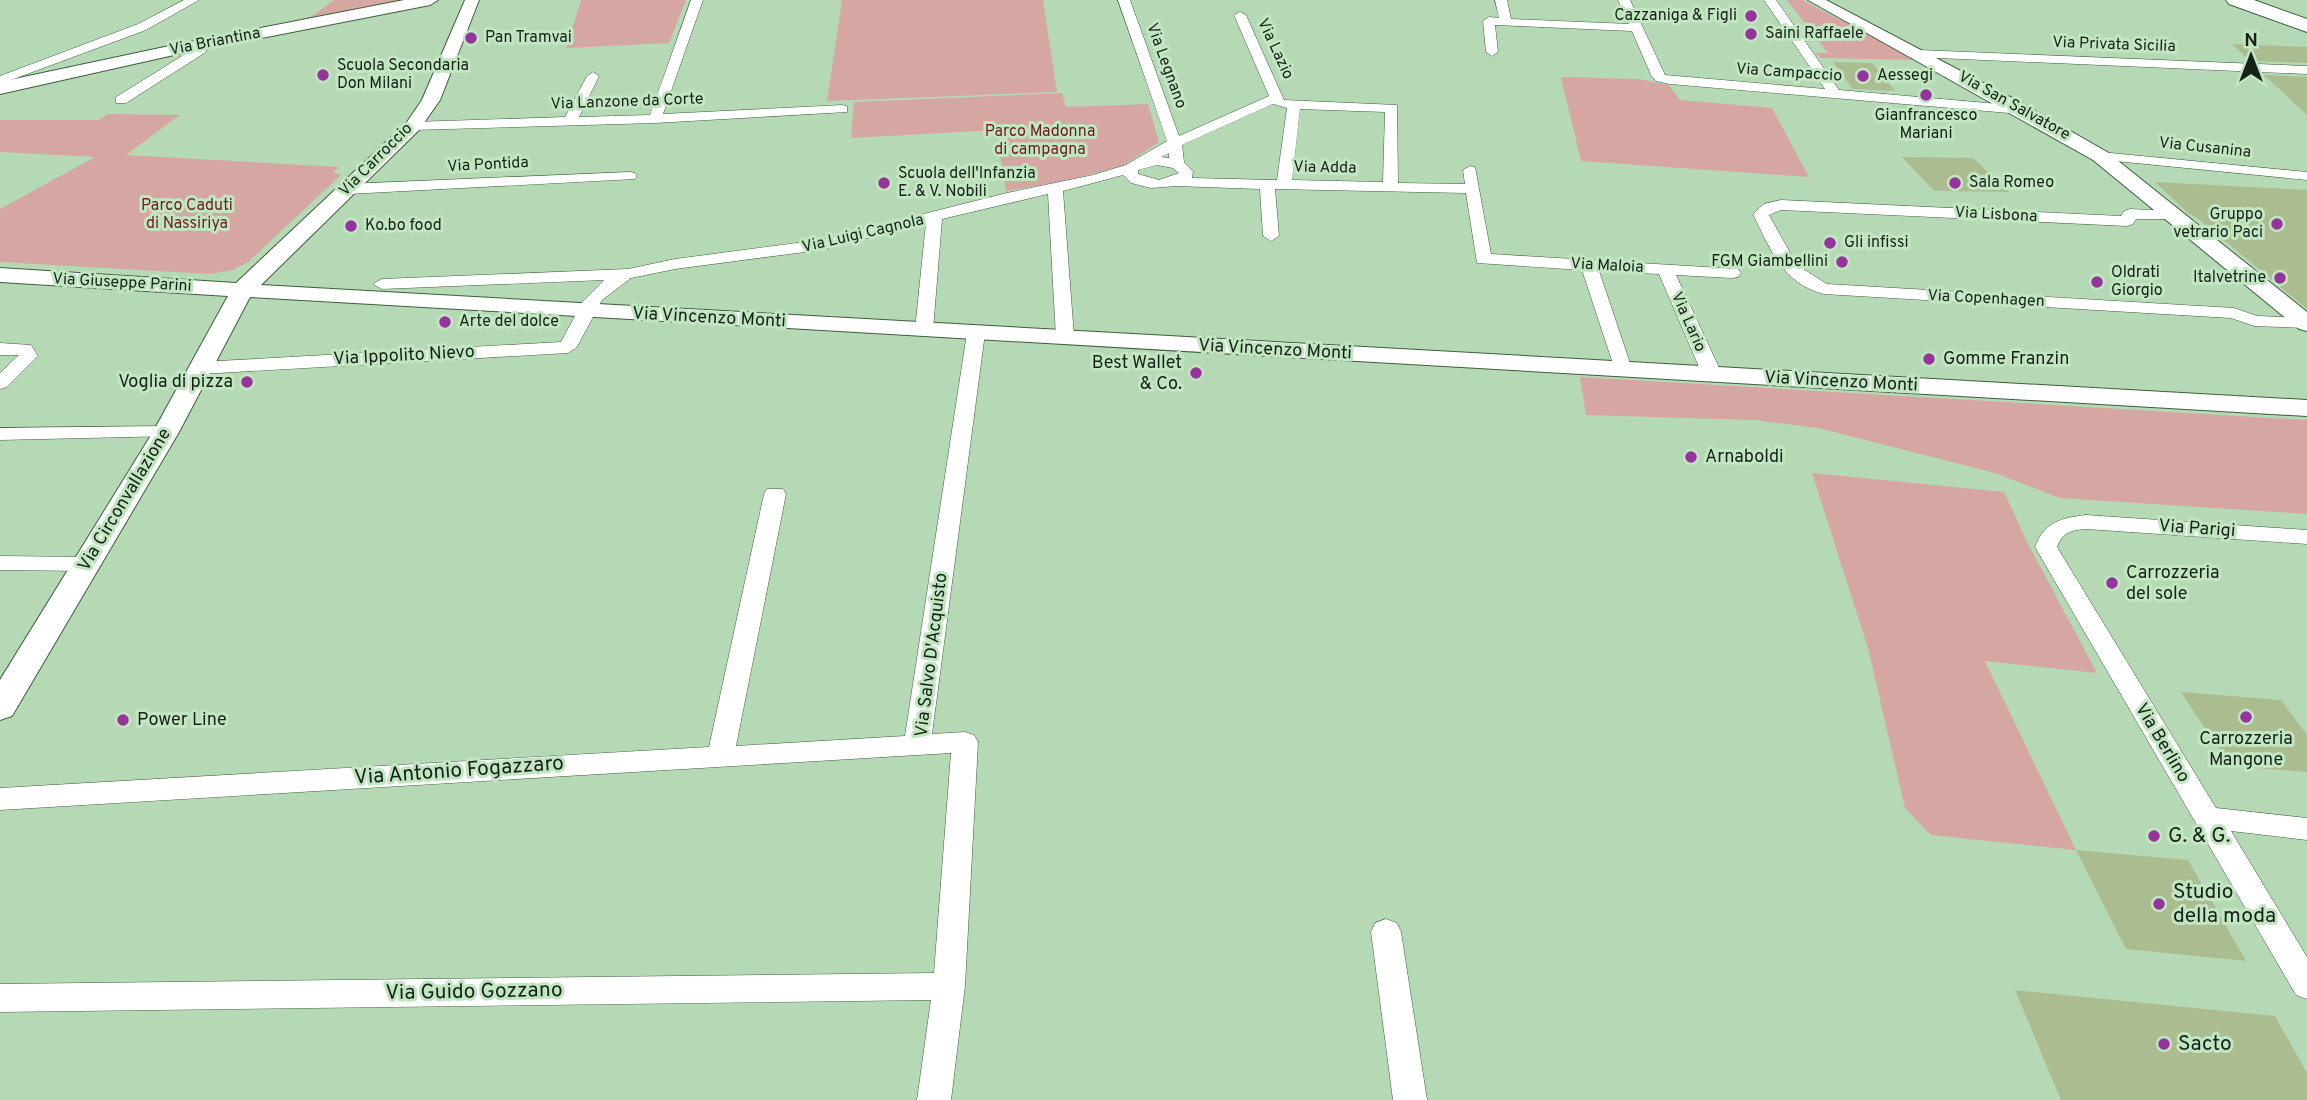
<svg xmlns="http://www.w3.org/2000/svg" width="2307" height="1100" font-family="Overpass,sans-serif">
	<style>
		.green { fill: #d6a7a2 }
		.building { fill: #acbc91 }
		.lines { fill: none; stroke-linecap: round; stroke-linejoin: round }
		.minor-casing { stroke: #3e5d3e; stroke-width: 1 }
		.tertiary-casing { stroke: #3e5d3e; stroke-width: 2 }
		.secondary-casing { stroke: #3e5d3e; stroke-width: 2 }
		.trunk-casing { stroke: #3e5d3e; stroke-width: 2 }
		.minor { fill: #fff; fill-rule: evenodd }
		.tertiary { fill: #fff; fill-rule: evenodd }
		.secondary { fill: #fff; fill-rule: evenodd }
		.trunk { fill: #fff; fill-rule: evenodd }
		.poi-dot { fill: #94349c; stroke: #c2e6c2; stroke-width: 2.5 }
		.labels { text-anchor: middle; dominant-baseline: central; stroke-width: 6; stroke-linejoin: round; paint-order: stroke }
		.far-poi-label { font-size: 16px; fill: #152316; stroke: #c2e6c2; text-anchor: start }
		.far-street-label { font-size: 16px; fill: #152316; stroke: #c2e6c2 }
		.far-park-label { font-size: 16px; fill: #6e1e1e; stroke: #c2e6c2 }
		.street-label { font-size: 18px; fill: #152316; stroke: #c2e6c2 }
		.poi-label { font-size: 18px; fill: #152316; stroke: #c2e6c2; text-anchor: start }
		.near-street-label { font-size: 21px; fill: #152316; stroke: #c2e6c2 }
		.near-poi-label { font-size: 21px; fill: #152316; stroke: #c2e6c2; text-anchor: start }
	</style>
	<rect width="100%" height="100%" fill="#b5d9b5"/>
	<g class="green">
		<polygon points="334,0 419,0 300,22 298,20 312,16"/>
		<polygon points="581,0 686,0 669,43 566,48"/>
		<polygon points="842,0 1043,0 1057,92 827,101"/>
		<polygon points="1787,0 1802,0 1917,60 1821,58 1815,53 1828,53"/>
		<polygon points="1561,77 1639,79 1669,85 1680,100 1772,108 1809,177 1581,161"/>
		<polygon points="1062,93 1066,107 1148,104 1159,142 1123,166 1064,181 1006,191 996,130 851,138 854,102"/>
		<polygon points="108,114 180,115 126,155 339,167 333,172 341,175 248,262 233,270 210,274 0,262 0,209 95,157 0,152 0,120 99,120"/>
		<polygon points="1580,377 2307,420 2307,514 2060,498 1995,473 1818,428 1754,420 1586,415"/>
		<polygon points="1812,473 2004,492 2027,542 2097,673 1985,661 2076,850 1931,835 1905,808 1868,648"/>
	</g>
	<g class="building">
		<polygon points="2232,44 2307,47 2307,63 2250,61"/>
		<polygon points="1833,62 1872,63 1895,91 1853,89"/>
		<polygon points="2264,75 2307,77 2307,115"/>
		<polygon points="1902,157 1973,158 2009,192 1934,191"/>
		<polygon points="2155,182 2307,190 2307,309 2196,217 2189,214"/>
		<polygon points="2181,692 2281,700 2307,735 2307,772 2230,766"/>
		<polygon points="2076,850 2188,860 2246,961 2126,949"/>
		<polygon points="2015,990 2275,1016 2307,1073 2307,1100 2061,1100"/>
	</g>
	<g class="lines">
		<g class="minor-casing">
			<g id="minor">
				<polygon points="184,0 199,0 146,30 0,84 0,76 138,24"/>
				<polygon points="691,0 703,0 663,114 842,105 847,106 847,112 655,123 413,130 406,126 413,122 565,117 587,76 593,72 599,76 579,117 650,115"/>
				<path d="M1118 0H1130L1179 136 1269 96 1234 15 1240 12 1246 15 1284 100 1397 105 1398 183 1465 184 1463 170 1470 166 1475 167 1491 254 1738 269 1741 273 1738 277 1732 278 1676 275 1722 374 1712 380 1702 374 1659 274 1599 271 1632 369 1630 373H1616L1582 270 1477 263 1466 193 1275 189 1279 236 1271 241 1263 236 1260 189 1176 186 1151 188 1131 183 1123 175 1063 191 1074 337 1065 342 1056 337 1048 194 942 219 933 330 924 335 915 330 926 223 820 250 675 269 631 278 602 300 577 347 568 353 200 374 191 368 200 362 561 342 583 301 604 280 382 289 373 284 382 279 628 269 675 259 820 240 1007 193 1093 175 1126 165 1167 141ZM1273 104 1287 108 1277 180 1192 178 1193 171 1184 162 1182 145ZM1300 109 1385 112 1383 182 1292 180ZM1169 153V158L1161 157ZM1157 165 1173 168 1179 173 1159 180 1138 174V170Z"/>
				<polygon points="1495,0 1507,0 1511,19 1629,24 1618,0 1630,0 1665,75 1825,89 1764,0 1776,0 1839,90 2021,106 2028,110 2021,114 1670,84 1656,81 1651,75 1632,31 1495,25 1498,52 1492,56 1486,52 1483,21 1489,17 1499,18"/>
				<polygon points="199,41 206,46 206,52 126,103 116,103 116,97 195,48 193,45"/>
				<polygon points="1919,50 2307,66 2307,74 1915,57 1915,51"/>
				<polygon points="2100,152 2307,172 2307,180 2095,159 2093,156 2095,153"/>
				<polygon points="630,172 635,173 637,176 635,179 348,194 340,189 348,184"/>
				<path d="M1781 200 2121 216 2124 211 2130 209 2174 211 2180 213 2182 216 2180 219H2136L2133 224 2127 226 1781 210 1769 215 1797 265 1827 284 2234 308 2257 316 2307 318V328L2254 326 2231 318 1824 294C1783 284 1770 249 1753 214L1764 204Z"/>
				<polygon points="976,328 985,333 932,734 965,732 974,735 978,742 965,986 951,1100 917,1100 931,1000 0,1012 0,984 934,973 951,753 0,810 0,788 709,747 764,494 767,489 783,489 786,494 736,746 905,736 967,333"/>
				<polygon points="0,343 31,345 38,356 7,387 0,389 0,373 19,355 0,355"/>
				<polygon points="166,426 173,428 176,432 173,436 0,440 0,428"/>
				<path d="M2086 515 2307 530V544L2086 529C2071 530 2063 532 2057 547L2216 808 2307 818V840L2231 831 2307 957V999L2296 995 2035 547C2044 522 2061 518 2086 515Z"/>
				<polygon points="0,556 87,557 95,559 99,564 95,569 87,571 0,570"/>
				<polygon points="1386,919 1397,923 1401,932 1427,1100 1393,1100 1371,932 1375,923"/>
			</g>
		</g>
		<g class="tertiary-casing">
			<g id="tertiary">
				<polygon points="465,0 479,0 440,100 419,130 261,285 2307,400 2307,416 250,297 179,432 12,716 0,720 0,680 153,432 228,296 0,282 0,268 236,283 407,122 422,100"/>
				<polygon points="1808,0 1826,0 2027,106 2107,152 2307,312 2307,331 2299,329 2093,160"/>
			</g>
		</g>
		<g class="secondary-casing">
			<polygon id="secondary" points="404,0 438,0 430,5 174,55 0,94 0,82 174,45"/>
		</g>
		<g class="trunk-casing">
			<polygon id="trunk" points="2226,0 2254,0 2307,19 2307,32 2229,4"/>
		</g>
		<use href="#minor" class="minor"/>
		<use href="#tertiary" class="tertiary"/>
		<use href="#secondary" class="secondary"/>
		<use href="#trunk" class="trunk"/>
	</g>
	<g class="poi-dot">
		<circle cx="1751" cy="16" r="7"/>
		<circle cx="1751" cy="34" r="7"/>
		<circle cx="471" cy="38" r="7"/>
		<circle cx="323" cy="75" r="7"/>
		<circle cx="1863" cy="76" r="7"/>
		<circle cx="1926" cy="95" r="7"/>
		<circle cx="884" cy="183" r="7"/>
		<circle cx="1955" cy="183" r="7"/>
		<circle cx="2277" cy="224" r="7"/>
		<circle cx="351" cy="226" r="7"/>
		<circle cx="1830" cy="243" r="7"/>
		<circle cx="1842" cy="262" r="7"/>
		<circle cx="2280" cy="278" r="7"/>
		<circle cx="2097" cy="282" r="7"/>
		<circle cx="445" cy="322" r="7"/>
		<circle cx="1929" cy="359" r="7"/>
		<circle cx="1196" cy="373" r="7"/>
		<circle cx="247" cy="382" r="7"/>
		<circle cx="1691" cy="457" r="7"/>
		<circle cx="2112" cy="583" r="7"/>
		<circle cx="2246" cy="717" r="7"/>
		<circle cx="123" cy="720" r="7"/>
		<circle cx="2154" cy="836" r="7"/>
		<circle cx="2159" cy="904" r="7"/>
		<circle cx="2164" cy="1044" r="7"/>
	</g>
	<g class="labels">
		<g class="far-poi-label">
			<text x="1737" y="16" text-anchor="end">Cazzaniga &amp; Figli</text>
			<text x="1765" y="34">Saini Raffaele</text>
			<text x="485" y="38">Pan Tramvai</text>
			<text x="337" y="66">Scuola Secondaria<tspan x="337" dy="18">Don Milani</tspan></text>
			<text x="1877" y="76">Aessegi</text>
			<text x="1926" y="116" text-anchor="middle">Gianfrancesco<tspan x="1926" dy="18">Mariani</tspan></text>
			<text x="898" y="174">Scuola dell'Infanzia<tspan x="898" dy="18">E. &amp; V. Nobili</tspan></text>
			<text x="1969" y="183">Sala Romeo</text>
			<text x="2263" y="215" text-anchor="end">Gruppo<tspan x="2263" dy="18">vetrario Paci</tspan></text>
			<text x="365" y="226">Ko.bo food</text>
			<text x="1844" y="243">Gli infissi</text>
			<text x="1828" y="262" text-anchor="end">FGM Giambellini</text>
			<text x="2111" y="273">Oldrati<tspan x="2111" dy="18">Giorgio</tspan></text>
			<text x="2266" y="278" text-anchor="end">Italvetrine</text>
			<text x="459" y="322">Arte del dolce</text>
		</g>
		<g class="far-street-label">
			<text transform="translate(215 42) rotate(-11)">Via Briantina</text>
			<text transform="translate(2114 45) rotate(2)">Via Privata Sicilia</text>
			<text transform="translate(1275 49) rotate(65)">Via Lazio</text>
			<text transform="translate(1166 66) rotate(70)">Via Legnano</text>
			<text transform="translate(1789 73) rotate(4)">Via Campaccio</text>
			<text transform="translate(627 102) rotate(-2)">Via Lanzone da Corte</text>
			<text transform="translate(2014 106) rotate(29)">Via San Salvatore</text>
			<text transform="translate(2205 148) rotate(6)">Via Cusanina</text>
			<text transform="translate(376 160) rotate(-45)">Via Carroccio</text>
			<text transform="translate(488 165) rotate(-3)">Via Pontida</text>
			<text transform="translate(1325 168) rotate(1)">Via Adda</text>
			<text transform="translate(1996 215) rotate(3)">Via Lisbona</text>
			<text transform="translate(863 234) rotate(-13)">Via Luigi Cagnola</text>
			<text transform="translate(1607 266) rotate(3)">Via Maloia</text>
			<text transform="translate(122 283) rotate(3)">Via Giuseppe Parini</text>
			<text transform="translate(1986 299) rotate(3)">Via Copenhagen</text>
			<text transform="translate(1688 322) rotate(66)">Via Lario</text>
		</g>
		<g class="far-park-label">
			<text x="1040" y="132">Parco Madonna<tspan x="1040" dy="18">di campagna</tspan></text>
			<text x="187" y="206">Parco Caduti<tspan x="187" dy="18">di Nassiriya</tspan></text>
		</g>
		<g class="street-label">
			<text transform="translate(709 318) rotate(3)">Via Vincenzo Monti</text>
			<text transform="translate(1275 350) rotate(3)">Via Vincenzo Monti</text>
			<text transform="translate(404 356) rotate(-3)">Via Ippolito Nievo</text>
			<text transform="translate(1841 382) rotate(3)">Via Vincenzo Monti</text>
			<text transform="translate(125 500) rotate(-59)">Via Circonvallazione</text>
			<text transform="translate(2197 529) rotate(4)">Via Parigi</text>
			<text transform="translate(932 655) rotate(-83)">Via Salvo D'Acquisto</text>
			<text transform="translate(2162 743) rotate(59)">Via Berlino</text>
		</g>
		<g class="poi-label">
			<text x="1943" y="359">Gomme Franzin</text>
			<text x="1182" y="363" text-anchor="end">Best Wallet<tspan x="1182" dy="21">&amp; Co.</tspan></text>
			<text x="233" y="382" text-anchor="end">Voglia di pizza</text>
			<text x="1705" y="457">Arnaboldi</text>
			<text x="2126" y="573">Carrozzeria<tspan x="2126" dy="21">del sole</tspan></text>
			<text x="137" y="720">Power Line</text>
			<text x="2246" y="739" text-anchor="middle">Carrozzeria<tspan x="2246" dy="21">Mangone</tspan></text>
		</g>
		<g class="near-street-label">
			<text transform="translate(459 771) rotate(-4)">Via Antonio Fogazzaro</text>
			<text transform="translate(474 992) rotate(-1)">Via Guido Gozzano</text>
		</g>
		<g class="near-poi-label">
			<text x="2168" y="836">G. &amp; G.</text>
			<text x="2173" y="892">Studio<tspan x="2173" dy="24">della moda</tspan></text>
			<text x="2178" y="1044">Sacto</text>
		</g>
	</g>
	<g transform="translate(2251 56)" stroke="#c2e6c2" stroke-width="5" paint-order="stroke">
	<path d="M0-5L12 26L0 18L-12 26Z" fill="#152316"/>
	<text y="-10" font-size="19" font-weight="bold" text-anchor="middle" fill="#152316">N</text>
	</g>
</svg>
